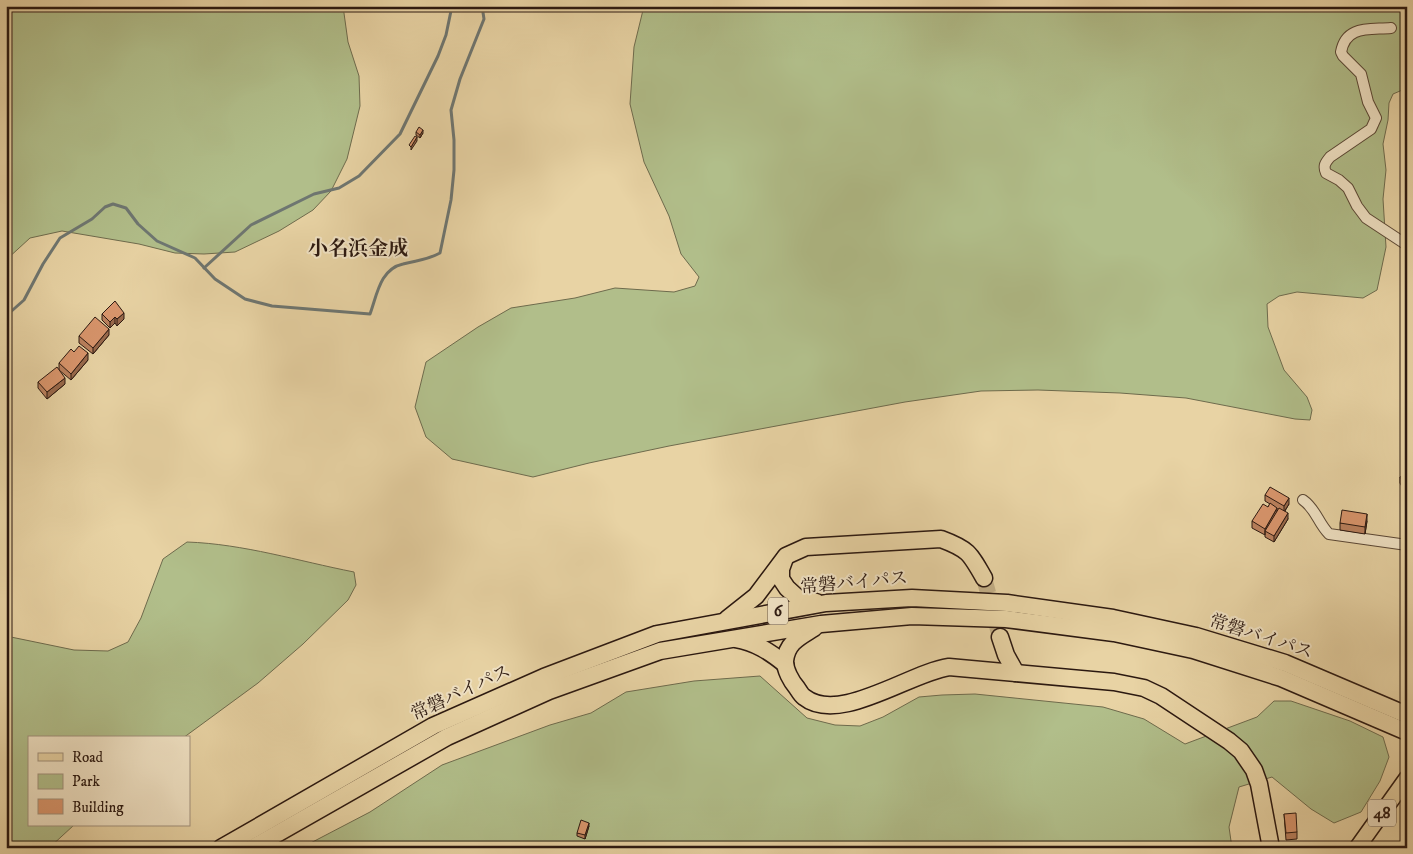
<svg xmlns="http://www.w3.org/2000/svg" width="1413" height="854" font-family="'IM FELL DW Pica','Noto Serif JP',serif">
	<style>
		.green { fill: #b1be8a; stroke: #6e6b4d }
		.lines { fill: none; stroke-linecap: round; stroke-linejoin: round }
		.stream { stroke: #6e7671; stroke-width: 3 }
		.trunk-tunnel { stroke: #c2ae86; stroke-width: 16; stroke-dasharray: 16 8; stroke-linecap: butt }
		.minor-casing { stroke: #5a4735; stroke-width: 12 }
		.primary-casing { stroke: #2b1810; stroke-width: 18 }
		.trunk-casing { stroke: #2b1810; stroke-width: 19 }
		.minor { stroke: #f0e2c4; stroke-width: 10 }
		.primary { stroke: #e8d3a4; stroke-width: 15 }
		.trunk { stroke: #e8d3a4; stroke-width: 16 }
		.wall { fill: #bb815e; stroke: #2b1810 }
		.shaded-wall { fill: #99694c; stroke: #2b1810 }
		.building { fill: #da966d; stroke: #2b1810 }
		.labels { text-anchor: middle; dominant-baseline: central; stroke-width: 4; stroke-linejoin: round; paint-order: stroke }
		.shield { fill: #f0e2c4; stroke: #665546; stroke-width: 1 }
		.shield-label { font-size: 16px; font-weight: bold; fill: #2b1810 }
		.street-label { font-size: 18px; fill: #2b1810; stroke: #f0e2c4 }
		.quarter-label { font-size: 20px; font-weight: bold; fill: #2b1810; stroke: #f0e2c4 }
	</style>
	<rect width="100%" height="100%" fill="#e8d3a4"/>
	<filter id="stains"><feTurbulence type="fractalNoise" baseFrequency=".004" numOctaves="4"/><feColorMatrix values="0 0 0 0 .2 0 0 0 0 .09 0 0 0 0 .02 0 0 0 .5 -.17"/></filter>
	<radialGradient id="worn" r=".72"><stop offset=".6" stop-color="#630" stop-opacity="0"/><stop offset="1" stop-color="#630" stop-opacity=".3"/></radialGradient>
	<g class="green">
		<polygon points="6,6 343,6 348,42 359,76 360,106 347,159 331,191 313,210 279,231 235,252 204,254 175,253 139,244 62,231 30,238 6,260"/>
		<polygon points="644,6 1407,6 1407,88 1393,94 1389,103 1388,120 1383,144 1386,170 1383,199 1386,247 1377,290 1363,298 1297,292 1279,296 1267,304 1268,327 1284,370 1307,397 1312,410 1310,420 1295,419 1186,398 1120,393 1038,390 981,391 905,402 669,446 589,463 533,477 452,459 426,437 415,407 426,362 478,327 511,308 575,298 615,288 674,292 695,286 699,277 681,254 669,216 644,162 630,104 634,47"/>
		<path d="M187 542C244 544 298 561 354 572L356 585 348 600 303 644 258 683 183 738H29V825H74L49 848H6V636L74 650 108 651 128 642 141 618 163 559Z"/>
		<polygon points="760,676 807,718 835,725 860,726 883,717 919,697 942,695 975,694 1103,707 1144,719 1185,744 1257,717 1274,701 1291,701 1350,721 1383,737 1389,757 1380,781 1361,812 1334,823 1311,809 1272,777 1239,787 1229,827 1232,848 301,848 370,812 442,765 550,725 591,713 626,692 694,681"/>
	</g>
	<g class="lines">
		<g class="stream">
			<polyline points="204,268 251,225 314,194 339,188 359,176 400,134 438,56 446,35 452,6"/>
			<path d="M6 316 24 300 43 264 60 238 92 219 105 207 113 204 126 208 138 224 157 241 195 258 215 279 245 299 272 306 370 314C377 295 380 269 403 264 418 260 425 261 440 253L451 200 454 170V140L451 110 460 79 484 19 482 6"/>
		</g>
		<polyline class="trunk-tunnel" points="984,578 1000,637"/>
		<g class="minor-casing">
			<g id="minor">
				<path d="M1391 28C1369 30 1346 25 1341 52L1343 56 1361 74 1368 102 1376 118 1371 129 1330 157C1325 163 1323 166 1326 173L1339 180 1348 188 1357 206 1366 218 1407 245"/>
				<path d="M1303 500C1316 509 1318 523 1329 534L1407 545"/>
			</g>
		</g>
		<g class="primary-casing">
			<polyline id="primary" points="1357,848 1407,778"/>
		</g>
		<g class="trunk-casing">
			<g id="trunk">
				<polyline points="785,558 781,569 781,579 787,588 799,599 816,602"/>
				<path d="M727 619 756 596 786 556 806 547 941 539C968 549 970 553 984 578"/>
				<path d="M814 628C800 637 787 642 785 661 785 670 791 681 797 688 799 691 801 695 804 697 839 725 909 673 949 667L1114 682 1144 688 1161 696 1229 741 1241 751 1254 770 1259 784 1271 848"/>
				<polyline points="1000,637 1006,655 1016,673"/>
				<path d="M736 639C755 642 770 652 785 664"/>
				<polyline points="221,848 433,726 544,677 657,634 826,603 912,598 1007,603 1113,618 1196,636 1285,663 1407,715"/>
				<polyline points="252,848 447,737 549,691 660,651 821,624 912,616 1006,619 1114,633 1193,650 1281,678 1407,732"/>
			</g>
		</g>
		<use href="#minor" class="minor"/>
		<use href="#primary" class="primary"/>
		<use href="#trunk" class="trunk"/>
	</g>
	<g class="wall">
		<polygon points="416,132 423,133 420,138 416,135"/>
		<polygon points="102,314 124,319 117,326 115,323 110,328 102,320"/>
		<polygon points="109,335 93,354 79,343 79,336"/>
		<polygon points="74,352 88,360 71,380 59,370 59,363"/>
		<polygon points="38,382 65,384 47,399 38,388"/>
		<polygon points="1407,473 1407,496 1400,483 1400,477"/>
		<polygon points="1265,495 1289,504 1285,511 1288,519 1274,542 1265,537 1265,535 1252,528 1252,521 1268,507 1270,504 1265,501"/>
		<polygon points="1367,521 1365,534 1340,530 1340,523"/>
		<polygon points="1284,814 1297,832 1297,839 1286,840"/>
		<polygon points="589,826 585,839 577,836 577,833"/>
	</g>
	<g class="shaded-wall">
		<polygon points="423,130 423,133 420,138 420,135"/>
		<polygon points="417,137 417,141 411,150 411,147"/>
		<polygon points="124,313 124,319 117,326 117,319"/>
		<polygon points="115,317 115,323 110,328 110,322"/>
		<polygon points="109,329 109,335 93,354 93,348"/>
		<polygon points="88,353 88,360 71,380 71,374"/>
		<polygon points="65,378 65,384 47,399 47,392"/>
		<polygon points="1289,498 1289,504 1284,512 1284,506"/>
		<polygon points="1277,508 1277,514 1265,531 1265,535 1265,529"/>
		<polygon points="1288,513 1288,519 1274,542 1274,536"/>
		<polygon points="1367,514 1367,521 1365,534 1365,527"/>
		<polygon points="589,823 589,826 585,839 585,835"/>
	</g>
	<g class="building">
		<polygon points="419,127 423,130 420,135 416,132"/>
		<polygon points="415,136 417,137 411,147 409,145"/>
		<polygon points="115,301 124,313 117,319 115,317 110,322 102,314"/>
		<polygon points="95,317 109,329 93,348 79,336"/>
		<polygon points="79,346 88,353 71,374 59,363 71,349 74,352"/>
		<polygon points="57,367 65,378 47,392 38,382"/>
		<polygon points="1407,473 1407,489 1400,477"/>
		<polygon points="1270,487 1289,498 1284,506 1265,495"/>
		<polygon points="1270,503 1277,508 1265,529 1252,521 1263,504 1268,507"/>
		<polygon points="1279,508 1288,513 1274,536 1265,531"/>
		<polygon points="1342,510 1367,514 1365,527 1340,523"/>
		<polygon points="1296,813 1297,832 1286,833 1284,814"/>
		<polygon points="581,820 589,823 585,835 577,833"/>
	</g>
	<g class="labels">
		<g class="shield">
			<rect x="768" y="597.5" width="20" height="27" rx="4"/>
			<rect x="1368" y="799.5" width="28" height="27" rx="4"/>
		</g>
		<g class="shield-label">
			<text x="778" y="611">6</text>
			<text x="1382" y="813">48</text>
		</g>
		<g class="street-label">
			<text transform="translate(854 583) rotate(-5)">常磐バイパス</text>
			<text transform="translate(1261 637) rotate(18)">常磐バイパス</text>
			<text transform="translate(461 693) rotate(-25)">常磐バイパス</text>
		</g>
		<g class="quarter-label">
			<text x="358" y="249">小名浜金成</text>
		</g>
	</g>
	<rect width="1413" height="854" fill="none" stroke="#e8d3a4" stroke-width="25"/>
	<rect x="8" y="8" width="1398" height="839" fill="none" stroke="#2b1810" stroke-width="2.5"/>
	<rect x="12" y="12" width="1388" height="829" fill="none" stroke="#2b1810"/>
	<rect x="28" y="736" width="162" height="90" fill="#f0e2c4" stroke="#a1917c"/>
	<rect x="38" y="753" width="25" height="8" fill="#e8d3a4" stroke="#a1917c"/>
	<text x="72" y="762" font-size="15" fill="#2b1810">Road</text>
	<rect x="38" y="774" width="25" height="15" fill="#b1be8a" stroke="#a1917c"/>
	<text x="72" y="786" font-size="15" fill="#2b1810">Park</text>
	<rect x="38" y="799" width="25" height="15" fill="#da966d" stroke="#a1917c"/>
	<text x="72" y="812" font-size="15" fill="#2b1810">Building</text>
	<rect width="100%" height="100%" filter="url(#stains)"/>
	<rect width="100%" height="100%" fill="url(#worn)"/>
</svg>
